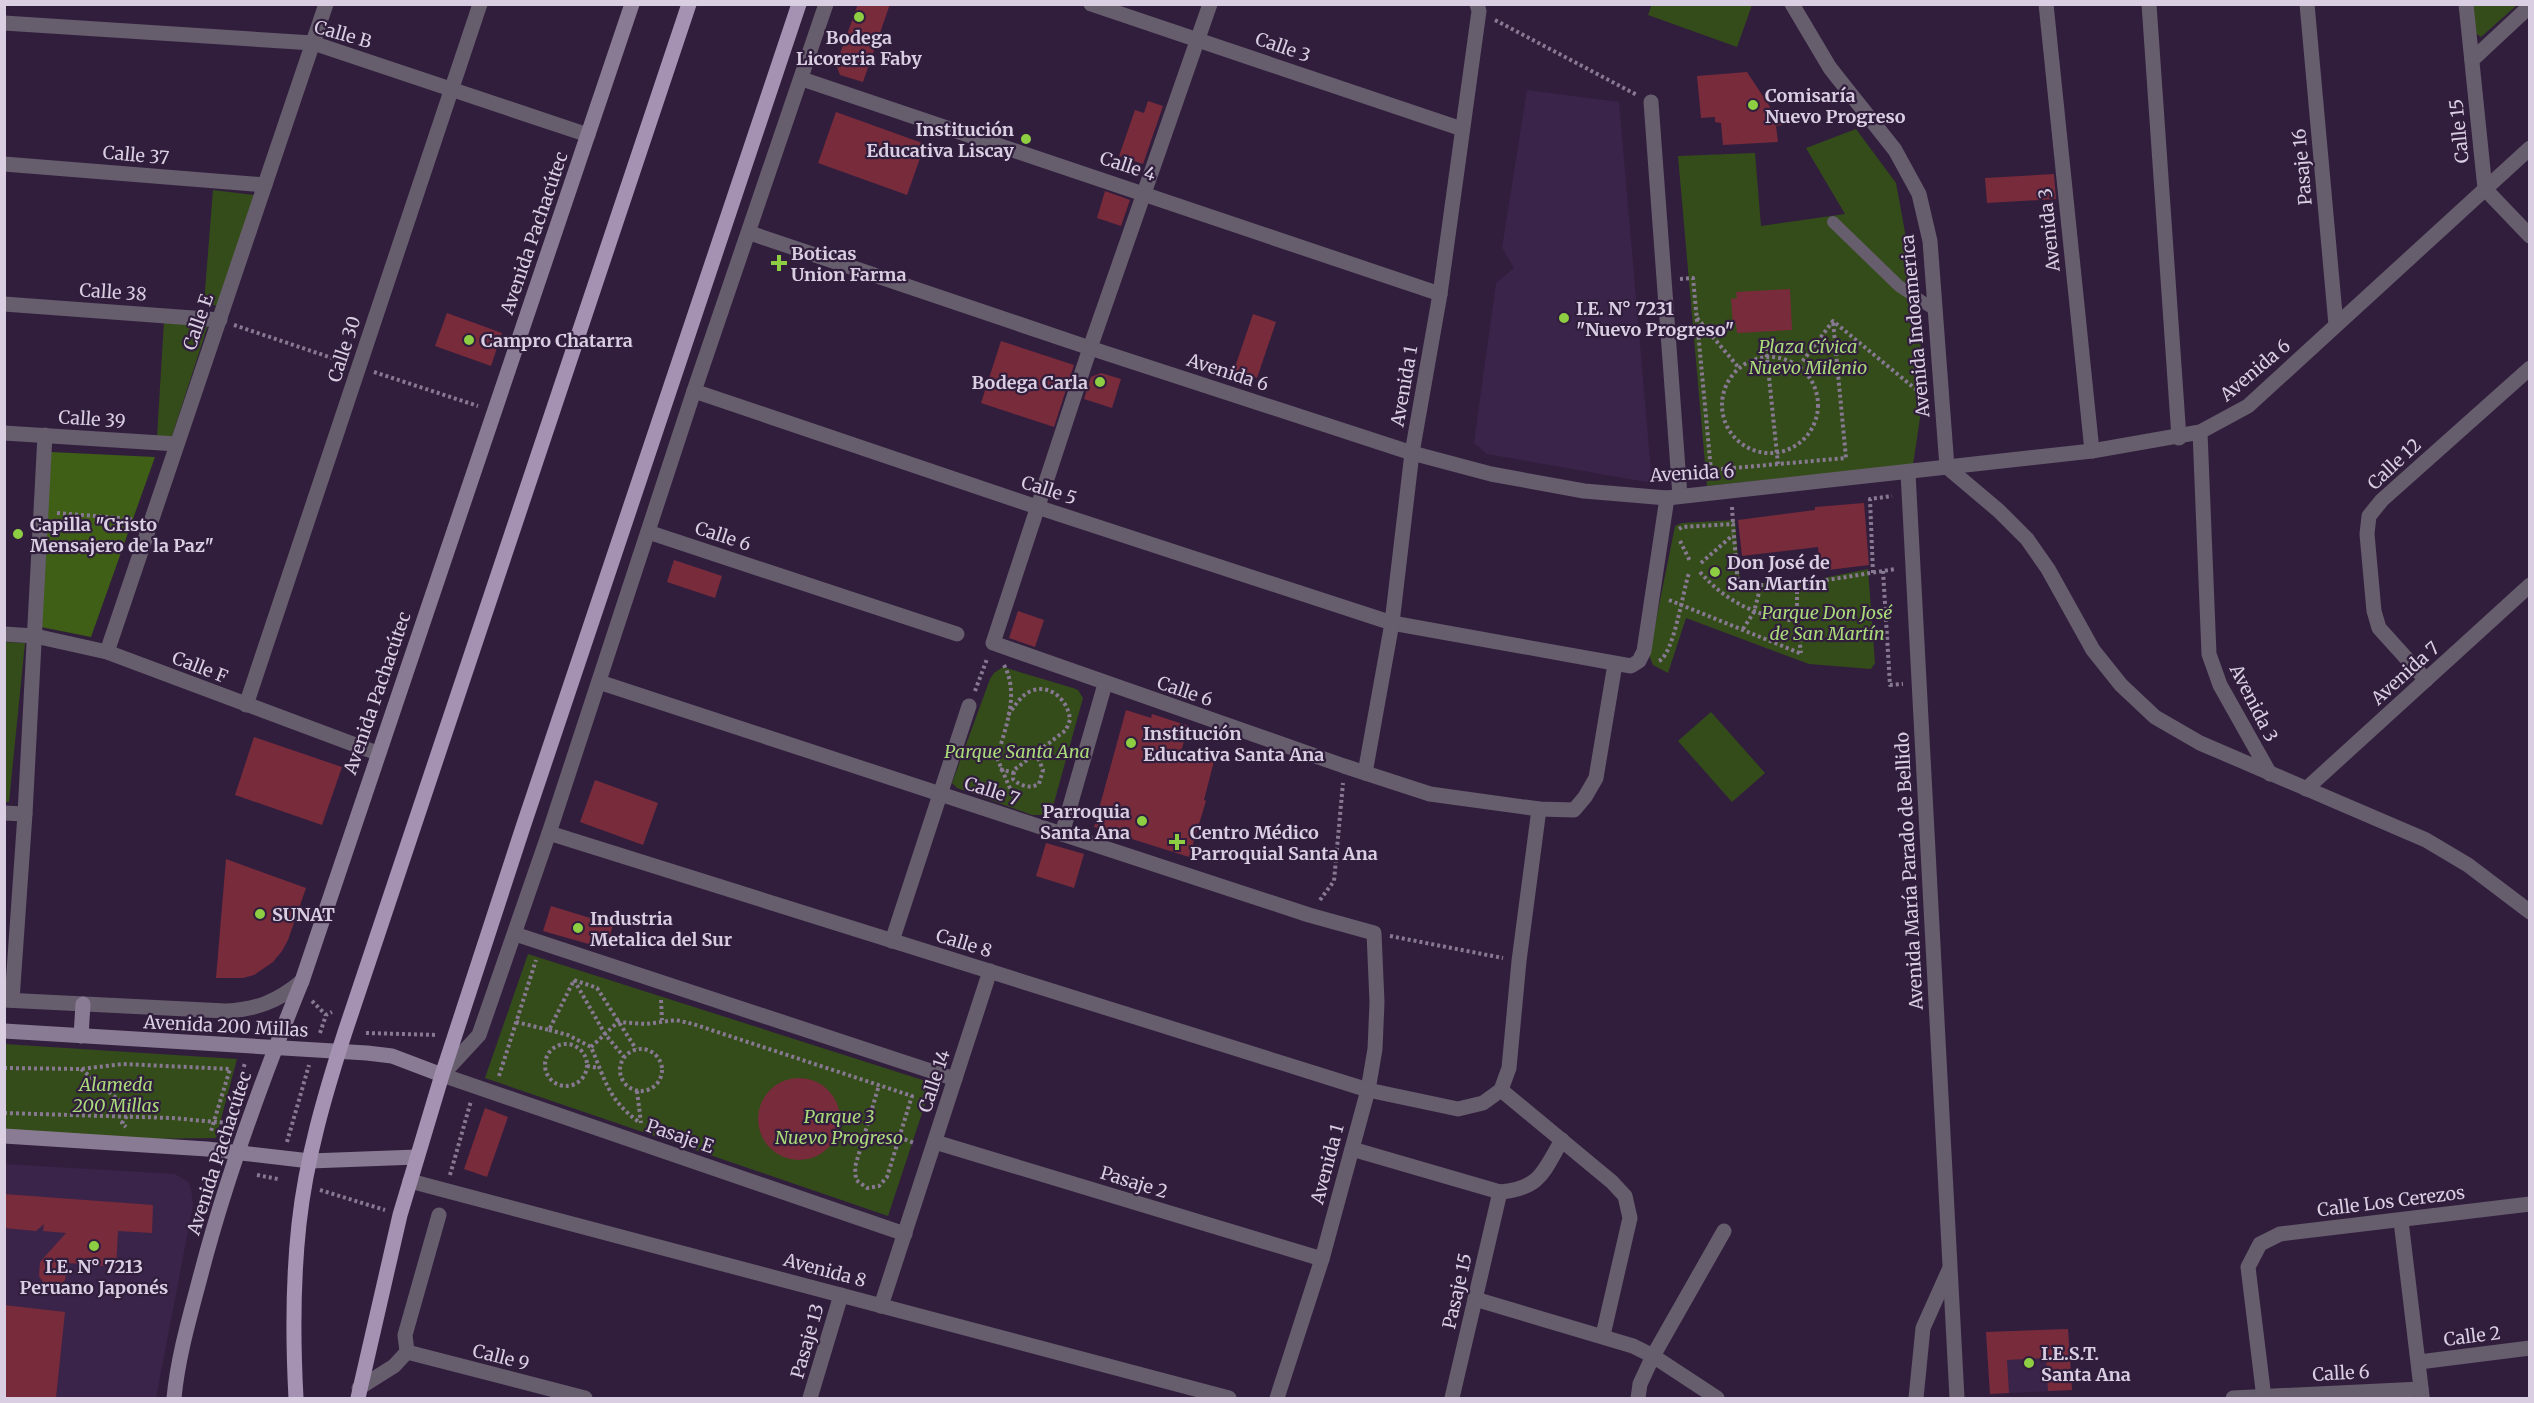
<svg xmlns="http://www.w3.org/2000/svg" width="2534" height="1403" font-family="Merriweather,serif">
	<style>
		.built { fill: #3b2449 }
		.green { fill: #344c19 }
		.forest { fill: #3e5f15 }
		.building { fill: #782b3b }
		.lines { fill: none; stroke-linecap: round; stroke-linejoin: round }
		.path { stroke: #877992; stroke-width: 4; stroke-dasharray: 3 3; stroke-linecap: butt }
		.lane { stroke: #665d6d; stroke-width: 12 }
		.street { stroke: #665d6d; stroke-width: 15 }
		.secondary { stroke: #8a7b94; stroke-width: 15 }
		.primary { stroke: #a592b3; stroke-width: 15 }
		.poi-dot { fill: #8ece43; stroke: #311e3d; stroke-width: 2 }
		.labels { text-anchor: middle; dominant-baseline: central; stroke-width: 4.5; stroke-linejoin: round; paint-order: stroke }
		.street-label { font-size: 18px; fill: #d9cee2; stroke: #311e3d }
		.poi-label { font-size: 18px; font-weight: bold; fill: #d9cee2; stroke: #311e3d; text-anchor: start }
		.park-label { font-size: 18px; font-style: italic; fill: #aadb7a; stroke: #311e3d }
	</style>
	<rect width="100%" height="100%" fill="#311e3d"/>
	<g class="built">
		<polygon points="1527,90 1619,102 1652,483 1487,454 1474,443 1496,283 1514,268 1502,248"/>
		<polygon points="4,1164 175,1174 188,1182 191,1188 193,1205 156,1398 5,1398"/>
		<polygon points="2068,1329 2072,1390 1990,1394 1986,1332"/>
	</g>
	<g class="green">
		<polygon points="1652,4 1752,4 1752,5 1737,47 1648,15"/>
		<polygon points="2469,5 2517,5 2481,37 2475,33"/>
		<polygon points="1856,129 1896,183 1913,276 1925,384 1913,465 1707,486 1678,156 1755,153 1761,226 1845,214 1806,148"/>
		<polygon points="213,190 254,195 218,306 204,303"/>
		<polygon points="164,321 208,325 171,439 157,437"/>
		<polygon points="1735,520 1740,583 1799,583 1868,569 1875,663 1871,669 1809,664 1686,618 1668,673 1653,665 1649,655 1675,526 1682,523"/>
		<polygon points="4,642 25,643 9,802 4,802"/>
		<polygon points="1003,667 1073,688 1078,690 1083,698 1052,810 1041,815 1032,815 957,788 952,783 990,679 994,673"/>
		<polygon points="1711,712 1765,773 1732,802 1678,741"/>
		<polygon points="528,954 932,1083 888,1216 485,1078"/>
		<polygon points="4,1044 237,1059 216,1138 138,1139 5,1130"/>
	</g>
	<polygon class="forest" points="51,452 155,457 91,637 41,627"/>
	<g class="building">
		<polygon points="858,4 890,4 863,82 840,75 836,65"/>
		<polygon points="1747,72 1782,125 1776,126 1778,142 1723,145 1721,123 1715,122 1715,117 1701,118 1697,76"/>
		<polygon points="1148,101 1163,106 1143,164 1119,156 1135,110 1144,113"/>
		<polygon points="836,112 925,144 907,195 818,163"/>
		<polygon points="2054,174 2056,199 1987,203 1985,178"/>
		<polygon points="1105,191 1130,200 1121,226 1097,218"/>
		<polygon points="1790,289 1792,330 1737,333 1736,324 1733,324 1731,299 1737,298 1736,292"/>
		<polygon points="447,313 502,333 491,366 435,346"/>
		<polygon points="1253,314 1276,322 1257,378 1234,370"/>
		<polygon points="1001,341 1074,365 1054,427 981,403"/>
		<polygon points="1101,373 1121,379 1112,408 1084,399 1091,377"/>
		<polygon points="1864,503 1869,565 1820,571 1818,547 1742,556 1738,520 1815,510 1815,507"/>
		<polygon points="674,560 722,576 715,598 667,582"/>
		<polygon points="1018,611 1044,620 1035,647 1009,638"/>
		<polygon points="1126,710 1151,718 1152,714 1189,726 1181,751 1214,761 1204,800 1206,801 1189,857 1094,827"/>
		<polygon points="254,737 342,767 322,825 235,795"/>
		<polygon points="595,780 658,803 643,845 580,822"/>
		<polygon points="1046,843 1084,854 1074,888 1036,876"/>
		<polygon points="226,859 306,888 288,940 282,951 273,962 254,975 243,978 216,978"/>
		<polygon points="551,906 613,925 606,949 543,931"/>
		<circle cx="799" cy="1119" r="41"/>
		<polygon points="485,1108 508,1117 487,1177 464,1169"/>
		<polygon points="4,1194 153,1205 152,1233 118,1231 116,1267 68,1263 65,1280 51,1294 39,1276 40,1262 66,1233 43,1231 44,1224 36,1231 4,1228"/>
		<polygon points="4,1305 65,1312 56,1398 4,1398"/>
		<polygon points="2068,1329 2072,1390 2048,1391 2046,1358 2007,1360 2009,1393 1990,1394 1986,1332"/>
	</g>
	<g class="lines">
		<g class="path">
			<polyline points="1495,20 1637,95"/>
			<polyline points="1680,279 1693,278 1711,470 1846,458 1833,321"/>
			<polyline points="1697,318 1739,368"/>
			<polyline points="234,325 344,362"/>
			<polyline points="1766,348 1778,464"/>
			<circle cx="1770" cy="405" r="48"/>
			<polyline points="1799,366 1833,321 1924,396"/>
			<polyline points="374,372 478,406"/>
			<polyline points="1732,507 1733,524"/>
			<polyline points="57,513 133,519"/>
			<polyline points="1679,529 1682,527 1733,524 1738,585 1797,585 1895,569"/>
			<polyline points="1680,541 1690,561"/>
			<polyline points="1701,563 1733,535"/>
			<polyline points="1883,571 1890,685 1903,684"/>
			<path d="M1700 572C1726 602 1758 617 1797 621"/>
			<polyline points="1873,573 1870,499 1892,496"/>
			<polyline points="1797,585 1797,621 1801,653"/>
			<polyline points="1669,600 1802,654"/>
			<polyline points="1743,629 1754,612 1761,585"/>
			<path d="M1659 661C1674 654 1683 590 1689 573"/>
			<path d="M1004 665C1020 695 1005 728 997 758L1015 800"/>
			<polyline points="975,691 987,659"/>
			<path d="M1008 715C1015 706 1020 696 1031 691 1051 683 1069 702 1070 720L1066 730 1014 770 1013 779C1020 786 1030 789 1039 784L1043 770 1036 753"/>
			<polyline points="1000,769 1014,773"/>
			<polyline points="1320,900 1334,881 1343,783"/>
			<polyline points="1390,936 1503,958"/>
			<polyline points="574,980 605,1034 624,1057"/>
			<polyline points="661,1000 662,1020"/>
			<polyline points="312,1001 326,1015"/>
			<polyline points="516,1022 549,1030 574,980 597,988 636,1049"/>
			<path d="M549 1030 568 1035 591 1047C605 1079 608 1100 639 1122"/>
			<polyline points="320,1033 326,1015 332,1012"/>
			<polyline points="366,1033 437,1035"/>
			<circle cx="566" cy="1065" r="21"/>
			<polyline points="591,1047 618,1022 646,1024 676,1020 693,1024 912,1096 887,1177 879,1186 867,1188 856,1180 855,1167 879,1085"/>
			<circle cx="641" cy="1070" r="21"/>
			<polyline points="587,1066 599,1068"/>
			<polyline points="4,1068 81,1069 123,1064 230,1069 211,1131"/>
			<polyline points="81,1069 131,1110 122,1123 126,1127"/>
			<polyline points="499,1076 536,960"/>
			<polyline points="637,1091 641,1123"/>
			<polyline points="4,1113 172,1118 227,1123"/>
			<polyline points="230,1113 245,1063"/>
			<polyline points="899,1137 914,1143"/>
			<polyline points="287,1142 309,1065"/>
			<polyline points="257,1175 278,1179"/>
			<polyline points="450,1175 471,1101"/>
			<polyline points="320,1190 385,1210"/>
		</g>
		<polyline class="lane" points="1833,222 1899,286 1935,310"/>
		<g class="street">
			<polyline points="826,4 694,391 549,833 479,1035 442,1075 905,1234"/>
			<polyline points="1091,4 1462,129"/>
			<polyline points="1210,4 1090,348 993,643 1344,766 1430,794 1539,809 1574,810 1585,797 1596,778 1615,664"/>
			<polyline points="1792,4 1830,68 1895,150 1919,194 1930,241 1947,467 1999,511 2027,539 2048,569 2093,650 2121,685 2155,717 2200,743 2426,840 2468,865 2530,912"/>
			<polyline points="2046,4 2092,451"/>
			<polyline points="2149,4 2179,438"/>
			<polyline points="2307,4 2336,325"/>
			<polyline points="2466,4 2485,189 2530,236"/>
			<polyline points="4,23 313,43 588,135"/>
			<polyline points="2472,60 2530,6"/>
			<polyline points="802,79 1440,294"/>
			<polyline points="1651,102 1680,496"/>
			<polyline points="4,164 265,185"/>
			<polyline points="750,233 1090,348 1412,453 1491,474 1584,491 1667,498 2092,451 2200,432 2248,406 2530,148"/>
			<polyline points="4,304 220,320"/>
			<polyline points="694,391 1037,507 1392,623 1631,666 1639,661 1644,651 1667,498"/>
			<polyline points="2200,432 2209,654 2220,685 2270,774"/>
			<polyline points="4,433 177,444"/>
			<polyline points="1908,473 1957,1398"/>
			<polyline points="648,532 957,634"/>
			<polyline points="4,634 35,636 107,652 377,753"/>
			<polyline points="107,652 326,4"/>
			<polyline points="2426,680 2379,628 2374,611 2367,534 2369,516 2382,500 2530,368"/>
			<polyline points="599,682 1309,915 1374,933 1377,1002 1375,1049 1368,1090 1322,1259 1277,1398"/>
			<polyline points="246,705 480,4"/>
			<polyline points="1365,773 1392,623 1412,453 1440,294 1479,11 1477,4"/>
			<polyline points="2306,789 2530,585"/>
			<polyline points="4,813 25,814"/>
			<polyline points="549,833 1368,1090 1458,1109 1483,1103 1501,1090 1509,1068 1519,961 1539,809"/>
			<polyline points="1062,834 1105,684"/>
			<polyline points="515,934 955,1079"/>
			<polyline points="892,941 969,706"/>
			<path d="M4 1000 226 1011C257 1009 277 1002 302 981"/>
			<polyline points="12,1000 25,814 45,435"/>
			<polyline points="1501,1090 1612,1182 1625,1196 1630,1218 1603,1335"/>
			<polyline points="935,1142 1322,1259"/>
			<path d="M1352 1149 1500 1192C1541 1188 1543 1172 1562 1140"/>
			<polyline points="410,1181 1229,1398"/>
			<polyline points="2401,1221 2422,1396"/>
			<polyline points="1475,1299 1633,1346 1653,1356 1717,1398"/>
			<polyline points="881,1306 990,971"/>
			<polyline points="407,1352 585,1398"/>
			<polyline points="2419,1362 2530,1348"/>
			<polyline points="359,1388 394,1366 407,1352 405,1335 439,1215"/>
			<polyline points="810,1398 841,1295"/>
			<polyline points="1452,1398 1500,1192"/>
			<polyline points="1638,1398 1640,1384 1653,1356 1724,1231"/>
			<polyline points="1916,1398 1923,1328 1949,1270"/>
			<polyline points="2233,1398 2421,1389"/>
			<polyline points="2264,1398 2248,1267 2260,1244 2280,1234 2530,1204"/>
		</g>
		<g class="secondary">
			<polyline points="4,1031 367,1053 392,1056 442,1075"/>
			<polyline points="81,1036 83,1004"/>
			<polyline points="4,1136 207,1149 310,1161 417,1157"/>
			<path d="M174 1398C178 1356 190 1316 201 1274 227 1174 263 1077 302 981L632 4"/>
		</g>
		<g class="primary">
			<path d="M296 1398C293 1343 293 1279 299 1224 306 1159 325 1094 345 1032L689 4"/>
			<polyline points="358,1398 400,1215 442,1075 523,827 799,4"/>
		</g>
	</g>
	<g class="poi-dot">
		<circle cx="859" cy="17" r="6"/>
		<circle cx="1753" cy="105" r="6"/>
		<circle cx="1026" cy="139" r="6"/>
		<path d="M776 254h6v6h6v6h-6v6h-6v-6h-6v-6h6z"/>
		<circle cx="1564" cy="318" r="6"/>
		<circle cx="469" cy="340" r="6"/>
		<circle cx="1100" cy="382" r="6"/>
		<circle cx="18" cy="534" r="6"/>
		<circle cx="1715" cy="572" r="6"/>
		<circle cx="1131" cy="743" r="6"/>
		<circle cx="1142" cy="821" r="6"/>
		<path d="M1174 833h6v6h6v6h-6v6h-6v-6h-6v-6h6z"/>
		<circle cx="260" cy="914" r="6"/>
		<circle cx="578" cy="928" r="6"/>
		<circle cx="94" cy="1246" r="6"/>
		<circle cx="2029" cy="1363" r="6"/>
	</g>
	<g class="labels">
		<g class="street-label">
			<text transform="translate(343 34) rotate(16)">Calle B</text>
			<text transform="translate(1283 47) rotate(19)">Calle 3</text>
			<text transform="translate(2459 131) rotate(-96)">Calle 15</text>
			<text transform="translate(136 155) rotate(5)">Calle 37</text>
			<text transform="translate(1128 166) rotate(18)">Calle 4</text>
			<text transform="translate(2302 167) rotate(-95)">Pasaje 16</text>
			<text transform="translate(2049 230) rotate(-96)">Avenida 3</text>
			<text transform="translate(534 233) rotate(-71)">Avenida Pachacútec</text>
			<text transform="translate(113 292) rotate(4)">Calle 38</text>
			<text transform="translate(198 322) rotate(-71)">Calle E</text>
			<text transform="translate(1915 326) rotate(-95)">Avenida Indoamerica</text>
			<text transform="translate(344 349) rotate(-72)">Calle 30</text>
			<text transform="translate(2255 370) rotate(-40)">Avenida 6</text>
			<text transform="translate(1228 372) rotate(18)">Avenida 6</text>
			<text transform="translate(1404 386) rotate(-80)">Avenida 1</text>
			<text transform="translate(92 419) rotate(4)">Calle 39</text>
			<text transform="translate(2394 464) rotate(-43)">Calle 12</text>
			<text transform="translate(1692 473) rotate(-3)">Avenida 6</text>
			<text transform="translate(1049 490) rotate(18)">Calle 5</text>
			<text transform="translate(723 536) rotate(18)">Calle 6</text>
			<text transform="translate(200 667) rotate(21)">Calle F</text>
			<text transform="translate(2405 673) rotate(-42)">Avenida 7</text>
			<text transform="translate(1185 691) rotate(19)">Calle 6</text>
			<text transform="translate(377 693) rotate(-71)">Avenida Pachacútec</text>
			<text transform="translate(2254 703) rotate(63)">Avenida 3</text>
			<text transform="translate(992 791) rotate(18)">Calle 7</text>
			<text transform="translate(1909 871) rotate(-93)">Avenida María Parado de Bellido</text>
			<text transform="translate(964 943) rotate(17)">Calle 8</text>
			<text transform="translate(226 1026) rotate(3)">Avenida 200 Millas</text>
			<text transform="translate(934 1081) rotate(-72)">Calle 14</text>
			<text transform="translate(680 1136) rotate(19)">Pasaje E</text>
			<text transform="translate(219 1153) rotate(-72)">Avenida Pachacútec</text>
			<text transform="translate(1327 1164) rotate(-75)">Avenida 1</text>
			<text transform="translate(1134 1182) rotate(17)">Pasaje 2</text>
			<text transform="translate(2391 1201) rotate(-7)">Calle Los Cerezos</text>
			<text transform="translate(825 1270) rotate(15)">Avenida 8</text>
			<text transform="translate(1457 1291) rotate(-77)">Pasaje 15</text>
			<text transform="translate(2472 1336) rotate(-7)">Calle 2</text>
			<text transform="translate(807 1341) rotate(-74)">Pasaje 13</text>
			<text transform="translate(501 1357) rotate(14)">Calle 9</text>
			<text transform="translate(2341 1373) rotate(-3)">Calle 6</text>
		</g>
		<g class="poi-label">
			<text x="859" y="37" text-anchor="middle">Bodega<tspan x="859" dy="21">Licoreria Faby</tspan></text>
			<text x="1765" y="95">Comisaría<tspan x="1765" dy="21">Nuevo Progreso</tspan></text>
			<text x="1014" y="129" text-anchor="end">Institución<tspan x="1014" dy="21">Educativa Liscay</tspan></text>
			<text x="791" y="253">Boticas<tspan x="791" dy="21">Union Farma</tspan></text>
			<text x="1576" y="308">I.E. N° 7231<tspan x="1576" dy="21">"Nuevo Progreso"</tspan></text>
			<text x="481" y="340">Campro Chatarra</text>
			<text x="1088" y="382" text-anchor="end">Bodega Carla</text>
			<text x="30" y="524">Capilla "Cristo<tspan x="30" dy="21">Mensajero de la Paz"</tspan></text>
			<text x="1727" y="562">Don José de<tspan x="1727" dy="21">San Martín</tspan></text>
			<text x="1143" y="733">Institución<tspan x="1143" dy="21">Educativa Santa Ana</tspan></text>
			<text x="1130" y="811" text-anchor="end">Parroquia<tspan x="1130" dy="21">Santa Ana</tspan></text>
			<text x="1190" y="832">Centro Médico<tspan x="1190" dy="21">Parroquial Santa Ana</tspan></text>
			<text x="272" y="914">SUNAT</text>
			<text x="590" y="918">Industria<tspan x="590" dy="21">Metalica del Sur</tspan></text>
			<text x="94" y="1266" text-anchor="middle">I.E. N° 7213<tspan x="94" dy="21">Peruano Japonés</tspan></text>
			<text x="2041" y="1353">I.E.S.T.<tspan x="2041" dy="21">Santa Ana</tspan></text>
		</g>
		<g class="park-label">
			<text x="1808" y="346">Plaza Cívica<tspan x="1808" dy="21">Nuevo Milenio</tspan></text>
			<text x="1827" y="612">Parque Don José<tspan x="1827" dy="21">de San Martín</tspan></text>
			<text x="1017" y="751">Parque Santa Ana</text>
			<text x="116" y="1084">Alameda<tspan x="116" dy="21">200 Millas</tspan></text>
			<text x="839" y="1116">Parque 3<tspan x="839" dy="21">Nuevo Progreso</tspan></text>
		</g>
	</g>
	<rect width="2534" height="1403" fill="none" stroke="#d9cee2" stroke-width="12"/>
</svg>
